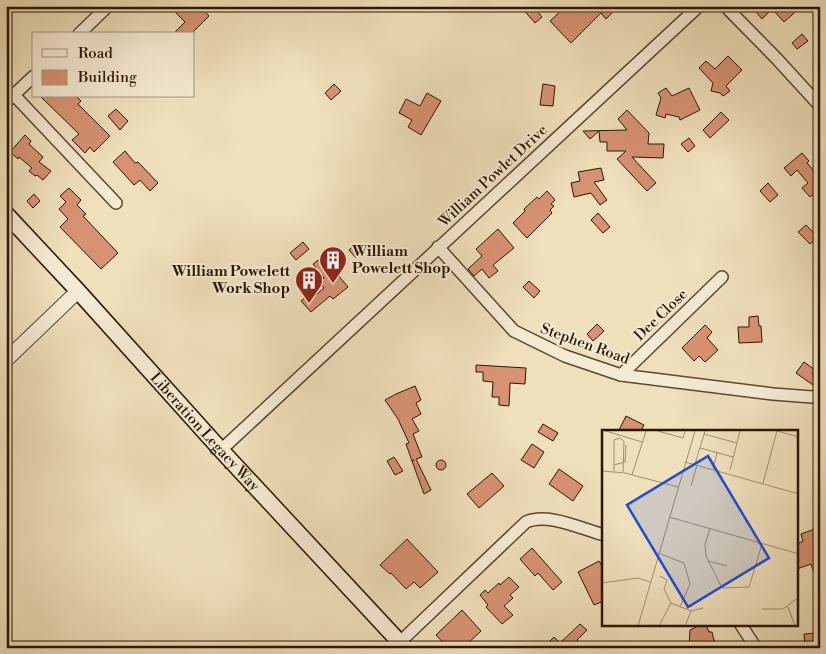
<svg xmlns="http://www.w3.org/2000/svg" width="826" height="654" font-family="'Libre Bodoni',serif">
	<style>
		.building { fill: #d79273; stroke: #2c1601 }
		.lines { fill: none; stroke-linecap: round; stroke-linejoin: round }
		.minor-casing { stroke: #5d4830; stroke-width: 14 }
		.tertiary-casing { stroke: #5d4830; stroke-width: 16 }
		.secondary-casing { stroke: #2c1601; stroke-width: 18 }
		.minor { stroke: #f5ead3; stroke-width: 11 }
		.tertiary { stroke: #f5ead3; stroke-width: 14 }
		.secondary { stroke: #f5ead3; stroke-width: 15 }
		.labels { text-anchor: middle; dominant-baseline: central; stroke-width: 4; stroke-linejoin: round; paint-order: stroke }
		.street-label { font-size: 15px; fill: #2c1601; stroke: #f5ead3 }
		.poi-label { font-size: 15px; font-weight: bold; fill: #2c1601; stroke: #f5ead3; text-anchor: start }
		.inset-road { fill: none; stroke: #a18f71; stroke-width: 1 }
		.view { fill: #1d4ed8; fill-opacity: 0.15; stroke: #1d4ed8; stroke-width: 2.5 }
		.inset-edge { fill: none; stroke: #2c1601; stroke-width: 2.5 }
	</style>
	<rect width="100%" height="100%" fill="#efdfbb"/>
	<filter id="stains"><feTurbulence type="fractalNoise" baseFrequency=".004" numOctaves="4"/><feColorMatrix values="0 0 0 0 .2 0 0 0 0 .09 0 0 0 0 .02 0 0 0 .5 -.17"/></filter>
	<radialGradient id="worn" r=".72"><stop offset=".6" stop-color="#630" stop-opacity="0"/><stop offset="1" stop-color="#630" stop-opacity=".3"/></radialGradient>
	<g class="building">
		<polygon points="169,6 200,6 209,16 191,34 173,34 185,22"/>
		<polygon points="520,6 533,6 542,17 535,23"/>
		<polygon points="566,6 619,6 606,19 601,13 571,43 550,21"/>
		<polygon points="751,6 802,6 784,22 772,9 762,19"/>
		<polygon points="802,34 808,41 797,49 792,43"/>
		<polygon points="728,56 742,70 726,86 730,91 723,96 720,93 711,91 713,83 699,68 706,61 715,69"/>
		<polygon points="334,84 341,91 331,100 325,93"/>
		<polygon points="543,84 555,86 553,106 540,105"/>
		<polygon points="666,88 672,96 689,88 700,110 680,120 679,117 666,114 665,118 656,115 661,98 658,93"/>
		<polygon points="427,93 441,101 421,135 408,127 412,120 399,113 406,99 420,106"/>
		<polygon points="40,96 76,96 81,101 78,104 110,136 94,152 90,147 85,153 72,140 79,134"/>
		<polygon points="116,109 128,121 120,130 108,116"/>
		<polygon points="627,110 649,133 648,144 664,144 663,158 632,157 656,183 647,191 617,159 626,151 607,151 607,142 600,142 599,131 590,139 583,131 627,130 618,119"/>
		<polygon points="721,112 729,120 710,138 703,130"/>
		<polygon points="25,135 31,141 29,144 43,157 39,162 51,171 43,180 37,175 35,176 29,171 32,168 19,157 18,159 10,152"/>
		<polygon points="689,138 695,146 688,152 681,144"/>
		<polygon points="125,151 135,163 138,162 158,183 150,191 140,180 134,185 113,162"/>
		<polygon points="802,153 809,161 807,163 820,178 820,189 810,197 802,188 808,183 797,170 791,176 784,168"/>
		<polygon points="601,168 604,180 594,182 607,200 600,205 591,193 574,197 571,183 580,181 578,172"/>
		<polygon points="768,183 778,195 770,202 760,191"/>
		<polygon points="69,188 81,200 77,205 86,214 83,216 118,253 101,269 60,227 68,219 59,209 66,202 60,196"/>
		<polygon points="547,191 555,200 551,204 554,206 550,210 552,213 527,238 513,223 525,211 524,209 537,197 539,199"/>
		<polygon points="34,194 40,201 33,208 27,201"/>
		<polygon points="598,213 610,227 603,233 591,220"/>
		<polygon points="806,225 818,237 810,244 798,232"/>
		<polygon points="498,229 514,248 493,265 498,271 489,278 482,269 474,276 468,269 482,256 476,249"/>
		<polygon points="303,242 309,249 296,260 290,253"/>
		<polygon points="356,243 363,250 356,258 349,250"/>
		<polygon points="328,253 333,259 328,263 348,287 333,299 330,296 311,312 301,301 307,296 310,300 324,288 319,282 324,278 313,264"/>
		<polygon points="529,281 540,291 534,298 523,287"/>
		<polygon points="758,316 759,326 761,326 762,342 739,343 738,327 749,327 749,317"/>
		<polygon points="597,324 604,331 593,341 587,334"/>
		<polygon points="705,325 712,332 707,338 718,350 705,362 699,356 694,361 682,348"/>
		<polygon points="804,362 815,370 812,374 818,379 813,385 796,373"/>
		<polygon points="476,365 526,368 525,384 510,383 509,406 499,405 499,397 492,397 493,382 483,381 483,372 476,372"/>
		<polygon points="415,386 421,400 416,403 421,414 412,419 419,431 413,434 422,457 416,459 431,490 424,494 412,461 414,460 412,461 406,444 409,443 398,419 385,400 396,394"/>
		<polygon points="626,416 644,425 640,432 618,432"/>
		<polygon points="543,424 558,433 553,441 538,432"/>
		<polygon points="532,444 544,452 534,468 521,460"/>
		<polygon points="394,457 403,471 395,475 387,461"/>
		<circle cx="441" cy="465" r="5"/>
		<polygon points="559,469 583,486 573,501 549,484"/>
		<polygon points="492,473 504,486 479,508 467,494"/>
		<polygon points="820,527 820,587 819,587 811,564 797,569 797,544 803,541 801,534"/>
		<polygon points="407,539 438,572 420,588 414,582 406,589 391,573 390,574 380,565"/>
		<polygon points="532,548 562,582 553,590 538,573 535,576 520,559"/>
		<polygon points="599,561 604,569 604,601 594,605 578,572"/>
		<polygon points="509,577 519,587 510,595 513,598 504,606 513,615 502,624 486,607 488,605 480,595 485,590 488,593 499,583 500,585"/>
		<polygon points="462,610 481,631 463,648 448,648 436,635"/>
		<polygon points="580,624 587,630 577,640 578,642 572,648 543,648 554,637 560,643"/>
		<polygon points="700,625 706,625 709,632 712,632 716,648 689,648 690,630"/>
		<polygon points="816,633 817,648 805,648 804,634"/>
	</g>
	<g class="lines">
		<g class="minor-casing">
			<g id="minor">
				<polyline points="725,6 777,59 820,106"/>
				<polyline points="79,34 108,6"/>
				<polyline points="14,95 116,203"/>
				<polyline points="6,102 34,76"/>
				<polyline points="438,247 514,331 565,356 621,375 773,394 812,397 820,396"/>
				<polyline points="621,375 722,277"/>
				<polyline points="221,450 699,6"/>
				<polyline points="741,625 756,648"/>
				<path d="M400 642 526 522C547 512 582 529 604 535"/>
			</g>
		</g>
		<g class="tertiary-casing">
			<polyline id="tertiary" points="6,360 78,291"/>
		</g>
		<g class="secondary-casing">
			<g id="secondary">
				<path id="s1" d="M6 214 78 291 221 450 405 648"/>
			</g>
		</g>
		<use href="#minor" class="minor"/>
		<use href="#tertiary" class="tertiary"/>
		<use href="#secondary" class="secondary"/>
	</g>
	<defs>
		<g id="building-pin" transform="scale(1.4375)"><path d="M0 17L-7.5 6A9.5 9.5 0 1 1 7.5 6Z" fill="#8f2418" stroke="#f5ead3"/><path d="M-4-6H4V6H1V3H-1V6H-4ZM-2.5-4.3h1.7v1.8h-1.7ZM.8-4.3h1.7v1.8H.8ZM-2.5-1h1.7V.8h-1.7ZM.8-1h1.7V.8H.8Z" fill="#fff"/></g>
	</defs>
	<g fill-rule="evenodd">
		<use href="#building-pin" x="333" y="260"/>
		<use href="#building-pin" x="309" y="280"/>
	</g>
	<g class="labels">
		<g class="street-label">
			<text transform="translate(493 176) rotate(-43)">William Powlet Drive</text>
			<text transform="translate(661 315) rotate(-44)">Dee Close</text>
			<text transform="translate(585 344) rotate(20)">Stephen Road</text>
			<text stroke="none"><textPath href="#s1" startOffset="295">Liberation Legacy Way</textPath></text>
		</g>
		<g class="poi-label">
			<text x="352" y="251">William<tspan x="352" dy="17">Powelett Shop</tspan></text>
			<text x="290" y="271" text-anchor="end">William Powelett<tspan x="290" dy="17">Work Shop</tspan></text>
		</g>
	</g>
	<g transform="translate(602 430)">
		<rect width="196" height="196" fill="#efdfbb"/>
		<path class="inset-road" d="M4 1 40 12M56 1 81 8 83 1M175 1 197 7M102 4 135 13M98 18 131 27M83 32 197 64M93 34 103 1M12 35 23 32 24 15M111 39 115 23M128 40 138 1M0 41 23 43 76 57M12 41V10L18 8 22 11 21 42M30 45 44 1M161 53 175 1M89 56 95 35M67 87 197 124M108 99 103 114 104 126 120 158 147 157 160 114M56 123 82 133 88 154 78 177M106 131 125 136M58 146 65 150 62 159 69 173M0 153 36 148 48 152M186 177 193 196M160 179H181L197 167M36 196 93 1M57 196 69 173 89 181M83 196 89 181 101 178"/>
		<path class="view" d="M106 26 167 128 86 177 25 75Z"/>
		<rect width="196" height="196" class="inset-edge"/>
	</g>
	<rect width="826" height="654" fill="none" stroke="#efdfbb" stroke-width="25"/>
	<rect x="8" y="8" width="811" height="639" fill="none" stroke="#2c1601" stroke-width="2.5"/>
	<rect x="12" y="12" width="801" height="629" fill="none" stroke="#2c1601"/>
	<rect x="32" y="32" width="162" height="65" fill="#f5ead3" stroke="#a5957f"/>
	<rect x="42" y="49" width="25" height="8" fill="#f5ead3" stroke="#a5957f"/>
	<text x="78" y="58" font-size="15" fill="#2c1601">Road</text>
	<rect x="42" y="70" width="25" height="15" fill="#d79273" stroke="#a5957f"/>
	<text x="78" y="82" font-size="15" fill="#2c1601">Building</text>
	<rect width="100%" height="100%" filter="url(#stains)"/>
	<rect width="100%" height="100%" fill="url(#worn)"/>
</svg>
